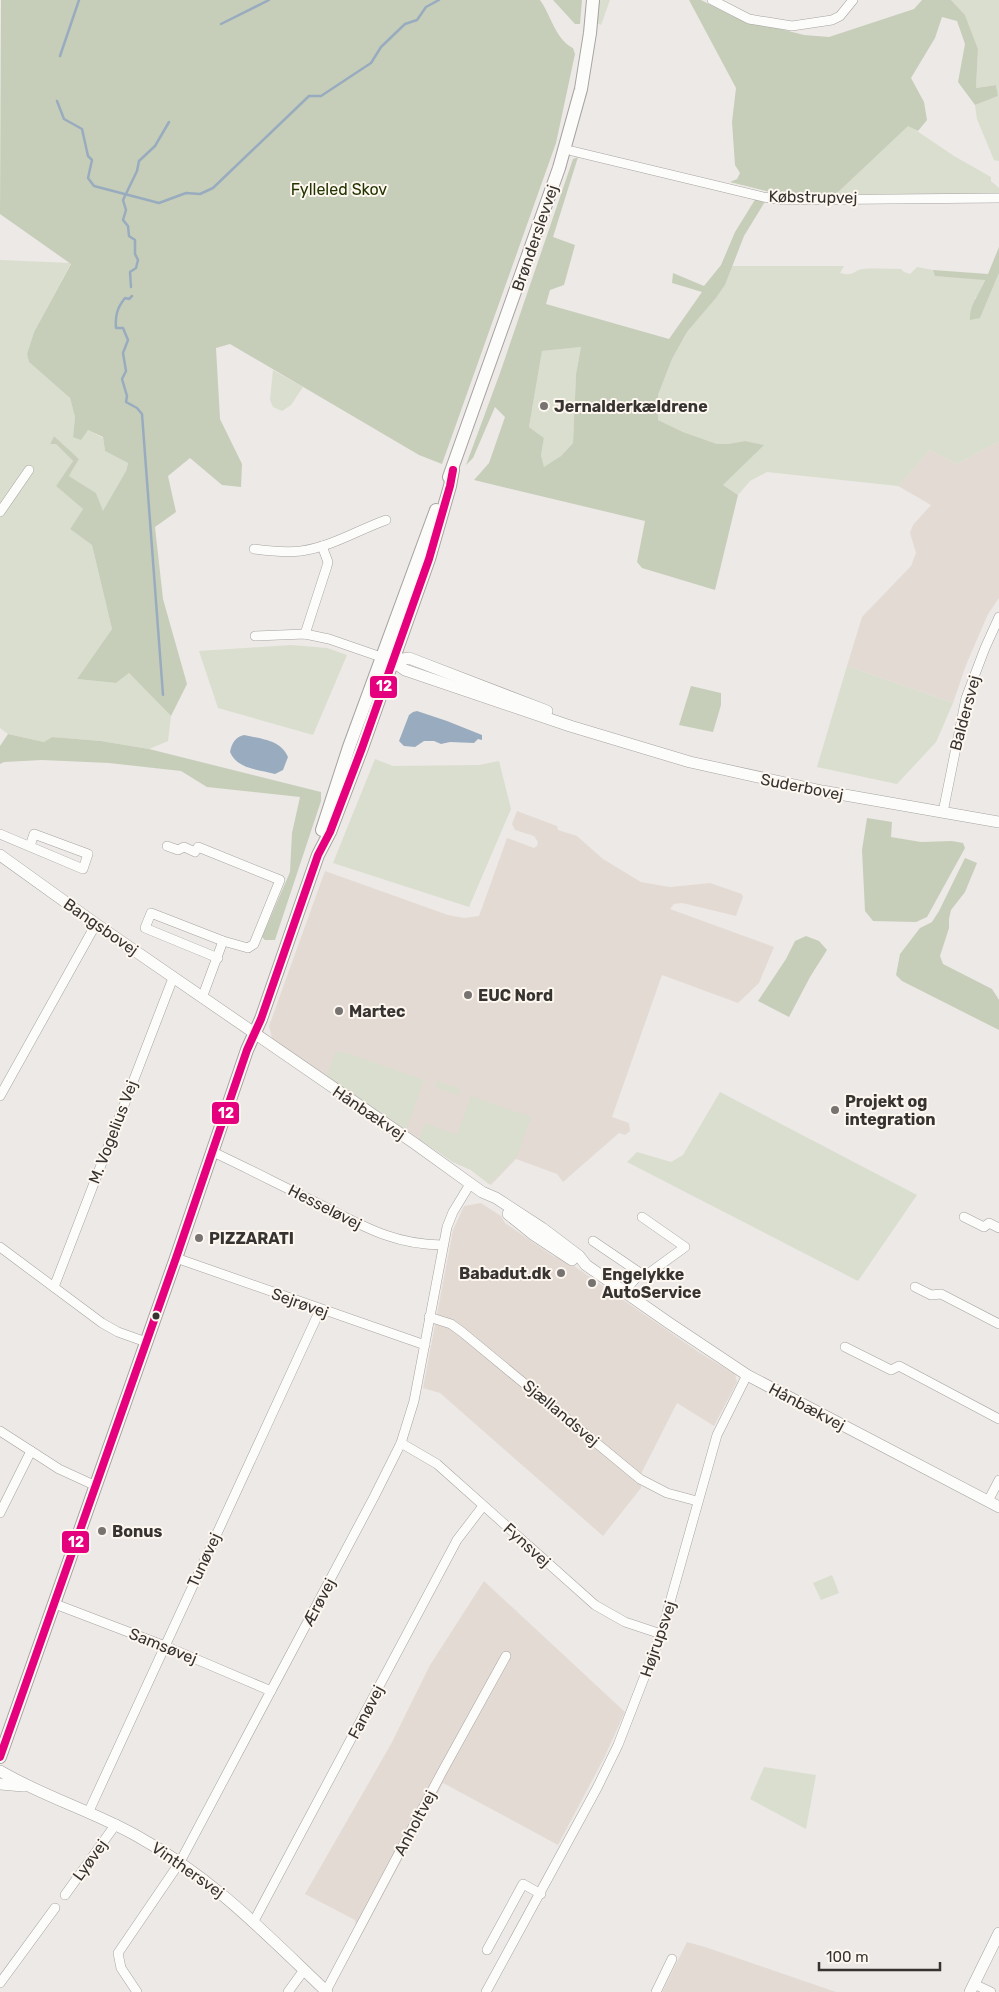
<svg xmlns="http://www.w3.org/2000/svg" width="999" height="1992" font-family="Rubik,sans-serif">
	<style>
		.built { fill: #e3dad3 }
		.green { fill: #d9dece }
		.forest { fill: #c6ceb9; fill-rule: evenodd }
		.water { fill: #99acbf }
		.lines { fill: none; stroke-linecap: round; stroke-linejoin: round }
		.stream { stroke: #99acbf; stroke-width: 2.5 }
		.minor-casing { stroke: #a6a3a1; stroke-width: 10 }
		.tertiary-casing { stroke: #a6a3a1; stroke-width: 12 }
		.secondary-casing { stroke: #a6a3a1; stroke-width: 14 }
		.minor { stroke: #fcfcfb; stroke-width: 9 }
		.tertiary { stroke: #fcfcfb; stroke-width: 11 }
		.secondary { stroke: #fcfcfb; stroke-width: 12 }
		.bus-1-casing { stroke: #fdf7f0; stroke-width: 11 }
		.bus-1 { stroke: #e5007d; stroke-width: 8 }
		.poi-dot { fill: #767370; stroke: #fdf7f0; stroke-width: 2 }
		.bus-dot { fill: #363331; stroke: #fdf7f0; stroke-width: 2 }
		.labels { text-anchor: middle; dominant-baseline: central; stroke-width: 4; stroke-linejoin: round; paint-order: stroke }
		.park-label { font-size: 16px; fill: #223500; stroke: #fdf7f0 }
		.street-label { font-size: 16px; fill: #363331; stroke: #fdf7f0 }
		.poi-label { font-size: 16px; font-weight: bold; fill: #363331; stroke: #fdf7f0; text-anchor: start }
		.line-badge { stroke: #fdf7f0; stroke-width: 2 }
		.badge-label { font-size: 14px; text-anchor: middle; font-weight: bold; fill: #fff }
	</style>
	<rect width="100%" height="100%" fill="#ede9e6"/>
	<g class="built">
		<polygon points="999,441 999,598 988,614 966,665 953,703 847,666 862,617 911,566 916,553 910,533 913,525 931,505 898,486 930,450 957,464"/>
		<polygon points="517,811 557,826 558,830 577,836 603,859 641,882 670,887 710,883 742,894 743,897 736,916 682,903 674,904 670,909 774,947 759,983 738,1003 662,975 612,1117 629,1123 630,1131 625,1135 619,1133 563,1182 557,1174 516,1159 491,1185 471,1170 453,1162 272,1038 269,1026 325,871 448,915 464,918 479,916 507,838 534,848 537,846 538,842 534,836 515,830 512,824"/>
		<polygon points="481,1203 501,1216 505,1223 553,1256 567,1261 700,1353 735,1374 737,1382 714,1426 677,1403 642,1472 641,1488 603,1536 440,1393 423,1388 453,1230 464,1206"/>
		<polygon points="484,1581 625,1712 604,1758 558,1845 443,1783 359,1940 355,1920 305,1894 391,1744 430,1665"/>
		<polygon points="687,1942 705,1947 836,1992 662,1992"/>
	</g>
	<g class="green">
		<polygon points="598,0 610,0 601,25 597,23"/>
		<polygon points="951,0 999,0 999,161 994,160 977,119 975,105 998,96 996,85 976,88 978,49 965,15"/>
		<polygon points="908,125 954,156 991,177 991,181 999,188 999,194 835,195"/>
		<polygon points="0,260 71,263 34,332 27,354 29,362 70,398 75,417 73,437 88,430 103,438 105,451 128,463 126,471 103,512 96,493 69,476 79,459 54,436 50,444 56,444 73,461 56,486 83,509 70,529 92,545 112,629 77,679 116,683 129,673 171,716 168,741 149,749 101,741 52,737 44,742 8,734 0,728"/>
		<path d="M732 266H844L840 273C855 277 853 270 863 269 875 268 888 269 901 269L904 272 910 274 917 267 933 270 936 276 985 279 980 293 975 298 980 318 999 273V441L957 464 930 450 898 486 767 472 750 481 738 495 723 485 763 445 745 441 728 444H717L683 432 658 420V395L672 359 687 332 716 298 725 285Z"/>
		<polygon points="581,347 576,374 573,443 561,456 544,468 541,455 544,438 529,427 542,351"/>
		<polygon points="273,370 303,387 291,405 282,411 273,407 270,400"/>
		<polygon points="291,645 327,648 347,655 313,735 218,708 199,651"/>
		<polygon points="847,666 953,703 936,742 897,784 817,767"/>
		<polygon points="375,759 393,766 479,765 499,761 511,809 469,907 333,863"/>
		<polygon points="336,1051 346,1054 347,1053 424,1080 406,1130 327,1076"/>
		<polygon points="437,1081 460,1089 458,1095 435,1087"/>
		<polygon points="720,1092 917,1195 858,1281 627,1162 637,1152 671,1162 683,1155"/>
		<polygon points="471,1096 531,1117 517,1156 489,1184 471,1170 453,1162 419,1139 425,1123 457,1135"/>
		<polygon points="832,1575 839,1593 821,1600 813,1583"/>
		<polygon points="764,1767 816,1775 806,1829 750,1799"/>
	</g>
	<g class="forest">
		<path d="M1 0H540C551 15 555 39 573 48L575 54 556 143 442 464 419 455 230 344 216 348 220 419 242 464 241 487 222 485 190 458 168 476 176 512 155 527 163 599 187 684 171 716 129 673 116 683 77 679 112 629 92 545 70 529 83 509 56 486 73 461 56 444H50L54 436 79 459 69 476 96 493 103 511 126 471 128 463 105 451 103 437 88 430 81 440 73 437 75 417 70 398 29 362 27 354 34 332 71 264 0 214Z"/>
		<polygon points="553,0 582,0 580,24 575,24"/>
		<polygon points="689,0 701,0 734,17 804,35 829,37 914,9 922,0 951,0 965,15 978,49 976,88 996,85 998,96 975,105 958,82 965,44 957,21 942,17 935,38 911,78 924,102 927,120 918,131 908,126 835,195 786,196 730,182 737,179 740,173 735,165 732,122 736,88"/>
		<path d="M578 157 553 237 575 245 564 285 550 290 546 304 669 339 702 292 672 283 673 273 704 286 721 265 735 232 756 198 766 200 744 236 725 285 716 298 687 332 672 359 658 395V420L683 432 717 444H728L745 441 764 445 723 485 738 495 715 590 642 568 637 562 645 521 474 480 489 463 505 417 495 407 473 458 466 465 500 373 573 159ZM581 347 576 374 573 443 561 456 544 467 541 455 544 438 529 427 542 351Z"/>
		<path d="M999 247V273L980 318 970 320C969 304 980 294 985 280L935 276 933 270 988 274Z"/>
		<polygon points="691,686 721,693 721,705 713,732 679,725"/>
		<polygon points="8,734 44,742 52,737 101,741 149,749 321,792 321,801 275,940 265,940 262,937 290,872 292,833 300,797 207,787 181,771 109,763 42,760 4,762 0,764 0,746"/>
		<polygon points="867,818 892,822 891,837 921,842 952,841 963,843 965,848 927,917 916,922 873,921 865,911 862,850"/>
		<polygon points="965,858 977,863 965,892 951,910 949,919 949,928 940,956 943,964 992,989 999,1000 999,1030 902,981 896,975 900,954 920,928 932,922 939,911"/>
		<polygon points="806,936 819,941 827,950 810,977 789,1017 758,1001 786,959 795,941"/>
	</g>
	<g class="water">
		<polygon points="417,711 447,721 482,735 482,740 478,739 474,743 450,742 441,744 434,741 424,741 415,747 404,746 399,741 409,715 413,712"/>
		<path d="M244 735C261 739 281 740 288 757L283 770 275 774C257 769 237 769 230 752 232 743 235 737 244 735Z"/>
	</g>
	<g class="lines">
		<g class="stream">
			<polyline points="221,24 269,0"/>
			<polyline points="60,56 79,0"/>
			<polyline points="57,101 64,119 82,129 88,156 92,160 88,178 94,186 159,203 186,193 200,194 213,188 309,96 321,96 371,63 381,47 405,24 417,20 426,7 439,0"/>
			<polyline points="131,287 130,272 136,268 138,260 135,254 135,240 129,236 128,226 123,220 126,210 123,200 137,171 139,161 155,146 169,122"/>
			<path d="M132 296 129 299 125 298C117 308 115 316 116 328H123L128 340 123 353 126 371 122 379 127 396 126 402 137 408 142 414 163 695"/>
		</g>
		<g class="minor-casing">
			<g id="minor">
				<polyline points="712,0 749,19 792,26 832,20 840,16 853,0"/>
				<polyline points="572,151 763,197 784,200 999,198"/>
				<polyline points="0,512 29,470"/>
				<path d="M254 549C269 551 286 553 301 551 331 547 358 530 386 520"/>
				<polyline points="305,634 327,566 328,562 322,546"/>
				<polyline points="255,636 305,634 329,639 381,657"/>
				<polyline points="943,812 966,698 985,648 999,617"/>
				<polyline points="0,834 83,869 88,854 34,834 30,846"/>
				<polyline points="167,846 178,850 184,847 195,852 198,847 280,880 254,944 248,948 223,941 202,998"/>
				<polyline points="218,958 145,928 151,913 223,941"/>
				<polyline points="0,1096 96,924"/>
				<path d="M213 1152C247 1168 280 1185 313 1201 358 1223 391 1245 442 1245"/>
				<polyline points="964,1217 984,1227 989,1223 999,1228"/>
				<polyline points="593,1241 640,1273"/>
				<polyline points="0,1247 102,1323 118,1332 146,1342"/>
				<polyline points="176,1258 425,1345"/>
				<polyline points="54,1287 173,978"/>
				<polyline points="915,1287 931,1295 941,1294 999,1324"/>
				<polyline points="624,1292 640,1273 645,1276 685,1247 642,1217"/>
				<polyline points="429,1317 451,1324 462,1332 640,1479 667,1493 697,1501"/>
				<polyline points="845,1347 891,1370 899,1366 999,1419"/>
				<polyline points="0,1431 59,1469 96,1486"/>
				<polyline points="401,1443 437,1464 595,1605 625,1622 661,1634"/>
				<polyline points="988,1501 999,1480"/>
				<polyline points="0,1513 31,1451"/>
				<polyline points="55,1604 165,1646 271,1691"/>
				<polyline points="89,1811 320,1310"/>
				<polyline points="65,1895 116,1824"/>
				<polyline points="254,1921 457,1540 483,1506"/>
				<polyline points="487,1950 523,1884 541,1894"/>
				<polyline points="0,1983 55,1908"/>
				<polyline points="974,1984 991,1992"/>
				<polyline points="326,1991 442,1772 506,1656"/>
				<polyline points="137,1992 121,1968 118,1953 180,1862 374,1497 401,1443 414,1401 447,1227 453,1212 470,1184"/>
				<polyline points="288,1992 304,1970"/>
				<polyline points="486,1992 597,1788 618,1745 661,1634 717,1435 747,1375"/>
				<polyline points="656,1992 672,1959"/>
			</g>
		</g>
		<g class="tertiary-casing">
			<g id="tertiary">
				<polyline points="384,658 392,661 405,670 570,726 690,762 822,791 999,822"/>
				<polyline points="392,661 409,658 547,711"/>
				<polyline points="0,855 96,924 414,1143 482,1192 496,1198 542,1228 579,1256 586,1265 669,1323 747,1375 999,1507"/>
				<polyline points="508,1214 534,1235 572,1260"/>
				<path d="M0 1771C44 1797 93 1811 137 1836 213 1878 265 1933 327 1992"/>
				<polyline points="0,1784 23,1786"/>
				<polyline points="970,1992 999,1933"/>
			</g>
		</g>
		<g class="secondary-casing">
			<g id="secondary">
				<polyline points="449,477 559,168 581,89 590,33 593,0"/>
				<polyline points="322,830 349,747 436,510"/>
				<polyline points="0,1757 176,1258 247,1050 261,1019 318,855 330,832 362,748 429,559 450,486 453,470"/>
			</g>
		</g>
		<use href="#minor" class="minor"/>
		<use href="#tertiary" class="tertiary"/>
		<use href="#secondary" class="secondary"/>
		<g class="bus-1-casing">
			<polyline id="bus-1" points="0,1757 176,1258 247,1050 261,1019 318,855 330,832 362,748 429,559 450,486 453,470"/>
		</g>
		<use href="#bus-1" class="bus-1"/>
	</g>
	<g class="poi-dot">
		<circle cx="544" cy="406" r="5"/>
		<circle cx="468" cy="995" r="5"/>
		<circle cx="339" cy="1011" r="5"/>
		<circle cx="835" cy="1110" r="5"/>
		<circle cx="199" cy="1238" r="5"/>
		<circle cx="561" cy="1273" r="5"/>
		<circle cx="592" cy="1283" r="5"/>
		<circle cx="102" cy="1531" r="5"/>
	</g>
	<circle class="bus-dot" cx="156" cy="1316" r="4.5"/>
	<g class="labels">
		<g class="park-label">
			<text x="339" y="189">Fylleled Skov</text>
		</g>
		<g class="street-label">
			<text transform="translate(813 197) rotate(1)">Købstrupvej</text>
			<text transform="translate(535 238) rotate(-71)">Brønderslevvej</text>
			<text transform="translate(965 713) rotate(-75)">Baldersvej</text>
			<text transform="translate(802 787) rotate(11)">Suderbovej</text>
			<text transform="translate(101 927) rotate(35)">Bangsbovej</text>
			<text transform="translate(369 1113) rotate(34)">Hånbækvej</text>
			<text transform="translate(113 1132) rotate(-69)">M. Vogelius Vej</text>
			<text transform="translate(325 1207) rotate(27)">Hesseløvej</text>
			<text transform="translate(300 1303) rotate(20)">Sejrøvej</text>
			<text transform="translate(807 1407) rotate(28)">Hånbækvej</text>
			<text transform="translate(561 1413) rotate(40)">Sjællandsvej</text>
			<text transform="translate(527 1545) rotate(42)">Fynsvej</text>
			<text transform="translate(204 1560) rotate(-65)">Tunøvej</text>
			<text transform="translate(319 1602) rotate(-62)">Ærøvej</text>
			<text transform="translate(658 1639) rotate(-71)">Højrupsvej</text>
			<text transform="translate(163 1646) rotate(22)">Samsøvej</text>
			<text transform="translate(366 1712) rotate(-62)">Fanøvej</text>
			<text transform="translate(415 1823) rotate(-62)">Anholtvej</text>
			<text transform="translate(90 1860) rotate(-54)">Lyøvej</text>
			<text transform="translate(188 1870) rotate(35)">Vinthersvej</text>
		</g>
		<g class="poi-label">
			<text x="554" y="406">Jernalderkældrene</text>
			<text x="478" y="995">EUC Nord</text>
			<text x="349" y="1011">Martec</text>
			<text x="845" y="1101">Projekt og<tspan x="845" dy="18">integration</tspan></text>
			<text x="209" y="1238">PIZZARATI</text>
			<text x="551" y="1273" text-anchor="end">Babadut.dk</text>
			<text x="602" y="1274">Engelykke<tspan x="602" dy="18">AutoService</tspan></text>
			<text x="112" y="1531">Bonus</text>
		</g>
	</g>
	<g class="line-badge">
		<rect x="369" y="675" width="29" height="24" rx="5" fill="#e5007d"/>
		<rect x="211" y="1101" width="29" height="24" rx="5" fill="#e5007d"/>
		<rect x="61" y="1530" width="29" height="24" rx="5" fill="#e5007d"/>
	</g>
	<g class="badge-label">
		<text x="384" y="691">12</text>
		<text x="226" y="1118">12</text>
		<text x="76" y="1547">12</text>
	</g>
	<path d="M819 1962v8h121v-8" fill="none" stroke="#363331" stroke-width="2.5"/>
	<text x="826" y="1962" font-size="15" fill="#363331" stroke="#fdf7f0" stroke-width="4" paint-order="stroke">100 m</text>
</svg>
